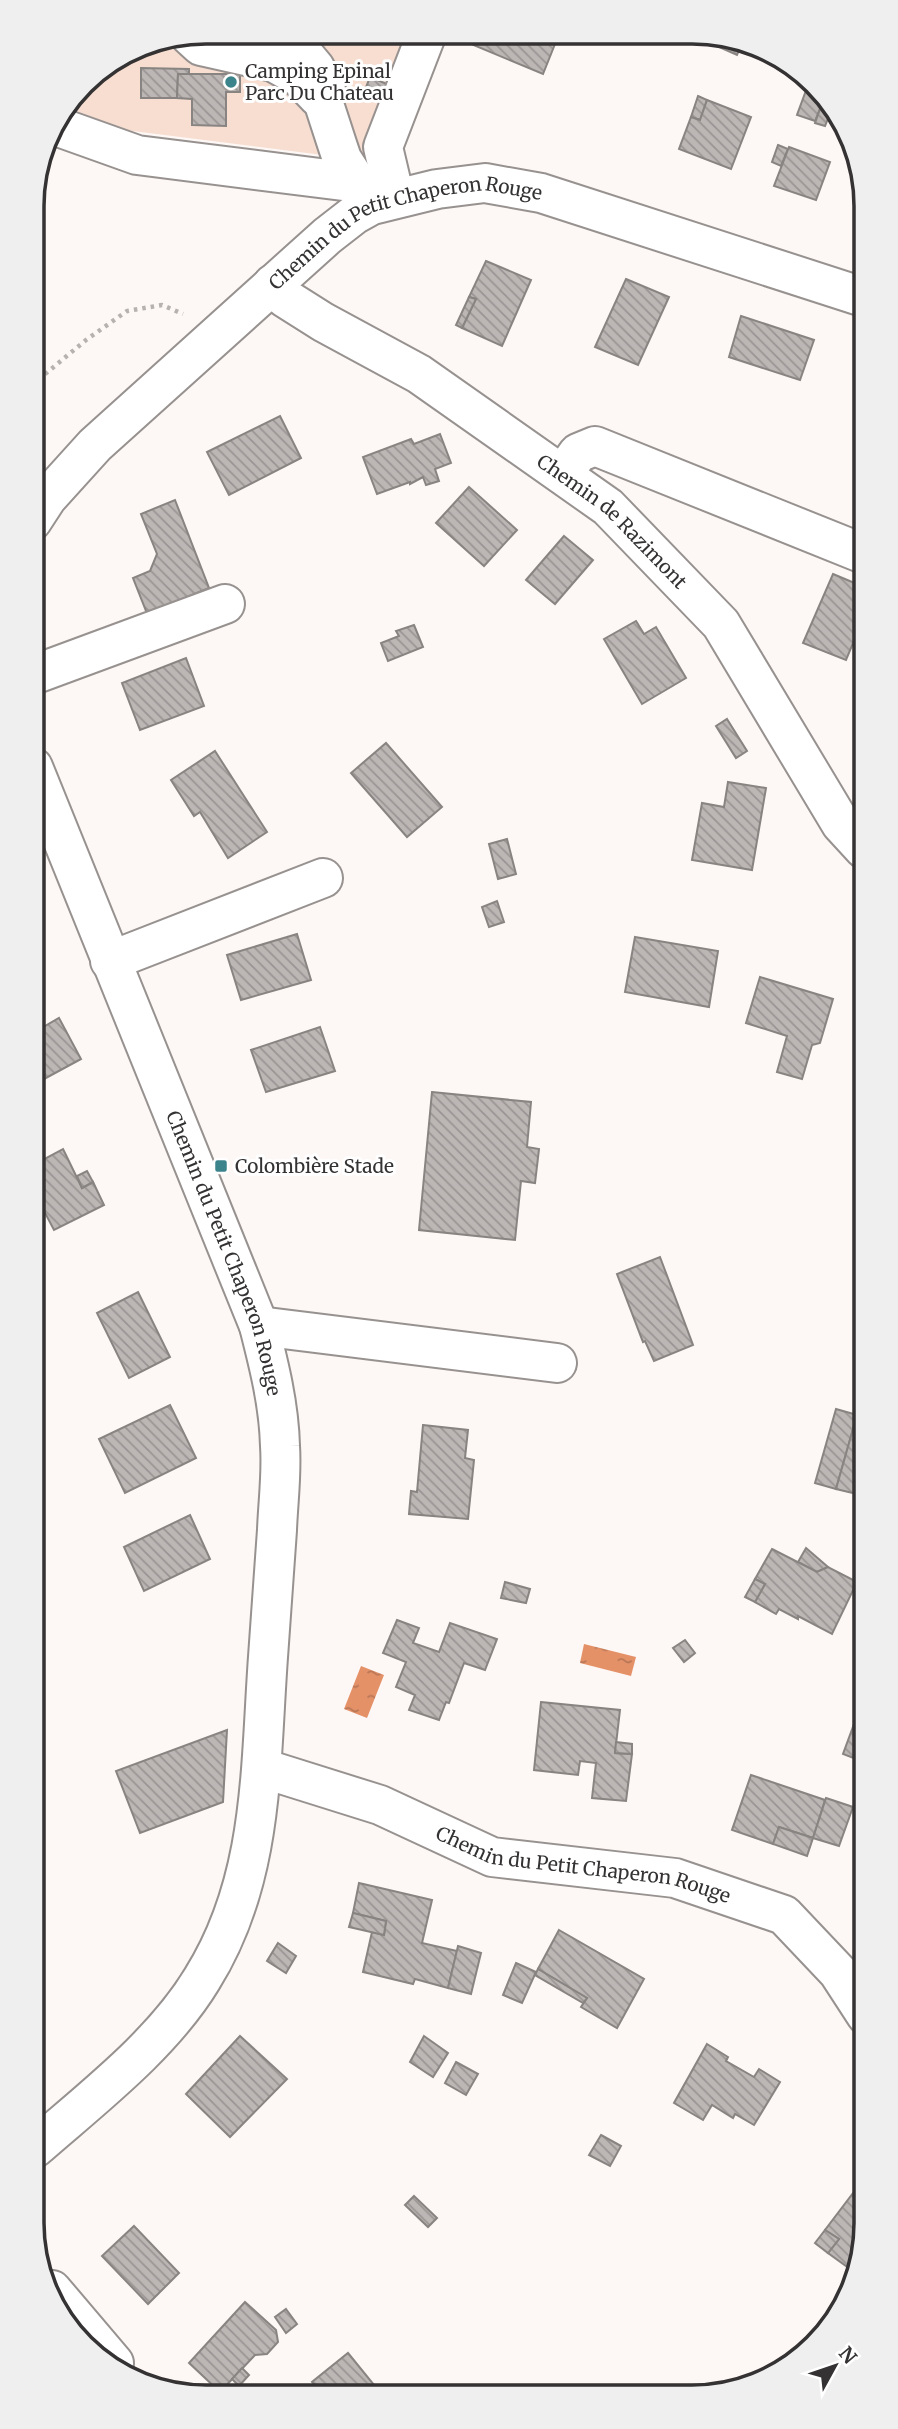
<svg xmlns="http://www.w3.org/2000/svg" width="898" height="2429" font-family="Merriweather,serif">
	<style>
		.park { fill: #f7ded1 }
		.water { fill: url(#water-ripples) }
		.building { fill: url(#building-back-hatch); stroke: #888481; stroke-width: 2 }
		.lines { fill: none; stroke-linecap: round; stroke-linejoin: round }
		.minor-casing { stroke: #979290; stroke-width: 42 }
		.major-casing { stroke: #979290; stroke-width: 42 }
		.path { stroke: #b6b2b0; stroke-width: 4.5; stroke-dasharray: 3.5 5; stroke-linecap: butt }
		.minor { stroke: #fff; stroke-width: 38 }
		.major { stroke: #fff; stroke-width: 38 }
		.poi-dot { fill: #3c848b; stroke: #fff; stroke-width: 2.5 }
		.labels { text-anchor: middle; dominant-baseline: central; stroke-width: 6; stroke-linejoin: round; paint-order: stroke }
		.poi-label { font-size: 19px; fill: #343232; stroke: #fff; text-anchor: start }
		.street-label { font-size: 19px; fill: #343232; stroke: #fff }
		.rim { fill: none; stroke: #343232; stroke-width: 3.5 }
	</style>
	<defs>
		<pattern id="water-ripples" width="26" height="14" patternUnits="userSpaceOnUse" patternTransform="scale(1.75)"><rect width="26" height="14" fill="#e49168"/><path d="M2 4q2-2 4 0t4 0M15 11q2-2 4 0t4 0" fill="none" stroke="#ba7756"/></pattern>
		<pattern id="building-back-hatch" width="6" height="6" patternUnits="userSpaceOnUse" patternTransform="scale(1.75)"><rect width="6" height="6" fill="#bcb7b5"/><path d="M-1 5l2 2M0 0l6 6M5-1l2 2" fill="none" stroke="#9a9594"/></pattern>
	</defs>
	<rect width="100%" height="100%" fill="#fdf7f5"/>
	<polygon class="park" points="206,32 417,33 362,160 125,130 66,107 91,75 140,45"/>
	<g class="water">
		<polygon points="112,62 111,76 89,85 83,85 91,75"/>
		<polygon points="584,1644 636,1657 631,1676 580,1663"/>
		<polygon points="361,1666 384,1675 367,1718 344,1709"/>
	</g>
	<g class="building">
		<polygon points="475,33 559,34 543,74 471,44"/>
		<polygon points="692,35 727,35 742,43 737,55"/>
		<polygon points="141,68 189,69 189,74 178,74 177,98 141,98"/>
		<polygon points="178,74 240,74 240,92 226,92 226,126 192,125 192,99 177,98"/>
		<polygon points="370,77 394,87 386,105 363,95"/>
		<polygon points="808,85 819,90 826,102 823,101 815,121 797,115"/>
		<polygon points="698,96 707,100 700,120 691,117"/>
		<polygon points="707,100 751,117 731,169 679,149 691,117 700,120"/>
		<polygon points="823,101 826,102 831,111 825,126 815,123"/>
		<polygon points="778,145 788,149 781,166 772,162"/>
		<polygon points="789,147 830,162 816,200 774,186"/>
		<polygon points="486,261 531,280 502,346 462,328 476,299 469,297"/>
		<polygon points="626,279 669,297 638,365 595,347"/>
		<polygon points="469,297 476,299 462,328 456,325"/>
		<polygon points="741,316 814,340 800,380 729,357"/>
		<polygon points="280,416 301,458 229,495 207,452"/>
		<polygon points="440,434 451,463 435,469 439,481 426,485 423,477 410,484 410,482 377,494 363,457 411,439 414,444"/>
		<polygon points="469,487 517,530 484,566 436,523"/>
		<polygon points="175,500 209,588 165,606 152,626 133,578 150,571 157,554 141,514"/>
		<polygon points="564,536 593,560 555,604 526,580"/>
		<polygon points="833,574 864,587 864,617 846,660 803,643"/>
		<polygon points="636,621 644,634 656,627 686,678 642,704 604,639"/>
		<polygon points="414,625 423,647 388,661 381,643 399,636 396,631"/>
		<polygon points="186,658 204,706 140,730 122,683"/>
		<polygon points="727,719 747,751 736,758 716,726"/>
		<polygon points="386,743 442,807 407,837 351,773"/>
		<polygon points="215,751 267,832 228,858 200,812 194,816 171,780"/>
		<polygon points="728,782 766,788 752,870 692,860 702,803 724,807"/>
		<polygon points="507,839 516,874 498,879 489,844"/>
		<polygon points="497,901 504,922 489,927 482,907"/>
		<polygon points="297,934 311,980 241,1000 227,955"/>
		<polygon points="635,937 718,951 709,1007 625,992"/>
		<polygon points="760,977 833,999 820,1043 812,1045 802,1079 777,1072 787,1036 746,1023"/>
		<polygon points="59,1018 81,1059 33,1085 33,1033"/>
		<polygon points="320,1027 335,1071 266,1092 251,1050"/>
		<polygon points="432,1092 531,1102 527,1147 539,1149 535,1183 521,1181 515,1240 419,1230"/>
		<polygon points="63,1149 82,1188 93,1182 104,1205 54,1230 33,1190 33,1165"/>
		<polygon points="87,1171 93,1182 82,1188 77,1176"/>
		<polygon points="660,1257 693,1345 654,1361 645,1341 643,1342 617,1274"/>
		<polygon points="138,1292 170,1357 129,1378 97,1313"/>
		<polygon points="170,1405 196,1458 125,1493 99,1439"/>
		<polygon points="836,1409 857,1415 836,1489 815,1483"/>
		<polygon points="857,1415 865,1417 865,1496 836,1489"/>
		<polygon points="423,1425 468,1430 465,1458 474,1460 468,1519 409,1514 411,1491 417,1492"/>
		<polygon points="190,1515 210,1559 144,1591 124,1547"/>
		<polygon points="806,1548 828,1567 817,1572 798,1562"/>
		<polygon points="772,1549 817,1572 828,1567 857,1582 832,1634 798,1616 798,1619 779,1609 776,1614 755,1602 765,1584 755,1579"/>
		<polygon points="755,1579 765,1584 755,1602 745,1597"/>
		<polygon points="505,1582 530,1589 526,1603 501,1598"/>
		<polygon points="397,1620 419,1628 413,1643 439,1652 450,1623 497,1639 485,1670 464,1663 449,1703 446,1702 439,1720 409,1710 415,1695 396,1687 406,1662 383,1653"/>
		<polygon points="685,1640 695,1653 684,1662 673,1648"/>
		<polygon points="541,1702 620,1710 615,1753 632,1754 626,1801 592,1798 596,1763 580,1761 578,1775 534,1770"/>
		<polygon points="854,1724 865,1728 864,1762 843,1754"/>
		<polygon points="227,1730 223,1802 140,1833 116,1771"/>
		<polygon points="616,1742 632,1744 632,1754 615,1753"/>
		<polygon points="751,1775 825,1800 813,1838 779,1827 773,1844 732,1830"/>
		<polygon points="826,1798 853,1807 839,1846 813,1838"/>
		<polygon points="779,1827 813,1838 807,1856 773,1844"/>
		<polygon points="359,1883 432,1900 422,1943 457,1951 448,1988 415,1979 413,1984 363,1972 372,1932 384,1935 386,1921 353,1913"/>
		<polygon points="353,1913 386,1921 384,1935 349,1927"/>
		<polygon points="559,1930 644,1979 617,2028 581,2007 587,1998 538,1969"/>
		<polygon points="278,1943 296,1956 286,1973 267,1961"/>
		<polygon points="458,1946 481,1953 471,1994 448,1988"/>
		<polygon points="516,1963 536,1972 522,2003 503,1995"/>
		<polygon points="538,1969 587,1998 583,2003 535,1975"/>
		<polygon points="240,2036 287,2079 230,2137 186,2094"/>
		<polygon points="424,2036 448,2053 433,2077 410,2062"/>
		<polygon points="707,2044 728,2057 726,2061 754,2077 759,2069 780,2082 754,2125 735,2114 733,2118 712,2105 703,2120 674,2103"/>
		<polygon points="456,2062 478,2074 466,2095 445,2083"/>
		<polygon points="601,2135 621,2146 610,2166 589,2155"/>
		<polygon points="866,2176 866,2234 857,2274 828,2253 839,2239 825,2230"/>
		<polygon points="414,2196 437,2218 428,2227 405,2205"/>
		<polygon points="134,2226 179,2273 148,2304 102,2256"/>
		<polygon points="825,2230 839,2239 828,2253 815,2243"/>
		<polygon points="245,2302 276,2330 278,2342 267,2354 255,2355 220,2392 189,2363"/>
		<polygon points="286,2309 297,2324 286,2333 275,2317"/>
		<polygon points="348,2353 379,2391 375,2394 322,2394 312,2382"/>
		<polygon points="242,2368 249,2375 239,2386 232,2379"/>
	</g>
	<g class="lines">
		<g class="minor-casing">
			<g id="minor">
				<polyline points="285,32 315,68 326,90 324,104 337,144 342,159 367,198"/>
				<polyline points="189,35 201,46 273,62 298,76 318,97"/>
				<polyline points="53,125 137,155 359,183"/>
				<polyline points="395,198 383,147 427,33"/>
				<path id="s1" d="M273 284 285 298 323 322 419 374 608 507 721 624 841 824 864 849"/>
				<polyline points="563,474 578,453 595,446 864,554"/>
				<path id="s2" d="M32 521 47 498 95 445 327 236 354 215 372 205 437 189 485 183 541 193 863 297"/>
				<polyline points="33,675 225,604"/>
				<path id="s3" d="M33 767 259 1326C269 1365 279 1405 280 1446 282 1474 278 1502 277 1530 274 1572 271 1615 268 1657 260 1769 264 1880 202 1979 162 2045 92 2098 35 2148"/>
				<polyline points="110,961 323,878"/>
				<polyline points="259,1326 557,1363"/>
				<path id="s4" d="M262 1768 380 1805 492 1857 675 1878 784 1915 838 1972 866 2015"/>
			</g>
		</g>
		<g class="major-casing">
			<polyline id="major" points="52,2290 114,2363"/>
		</g>
		<polyline class="path" points="32,385 86,340 127,311 162,305 183,314"/>
		<use href="#minor" class="minor"/>
		<use href="#major" class="major"/>
	</g>
	<g class="poi-dot">
		<circle cx="231" cy="82" r="7"/>
		<rect x="214" y="1159" width="14" height="14" rx="3.5"/>
	</g>
	<g class="labels">
		<g class="poi-label">
			<text x="245" y="71">Camping Epinal<tspan x="245" dy="22">Parc Du Chateau</tspan></text>
			<text x="235" y="1166">Colombière Stade</text>
		</g>
		<g class="street-label">
			<text stroke="none"><textPath href="#s2" startOffset="488">Chemin du Petit Chaperon Rouge</textPath></text>
			<text stroke="none"><textPath href="#s1" startOffset="416">Chemin de Razimont</textPath></text>
			<text stroke="none"><textPath href="#s3" startOffset="523">Chemin du Petit Chaperon Rouge</textPath></text>
			<text stroke="none"><textPath href="#s4" startOffset="338">Chemin du Petit Chaperon Rouge</textPath></text>
		</g>
	</g>
	<path d="M0 0H898V2429H0ZM206 44H692A162 162 0 0 1 854 206V2223A162 162 0 0 1 692 2385H206A162 162 0 0 1 44 2223V206A162 162 0 0 1 206 44Z" fill="#efefef" fill-rule="evenodd"/>
	<path class="rim" d="M206 44H692A162 162 0 0 1 854 206V2223A162 162 0 0 1 692 2385H206A162 162 0 0 1 44 2223V206A162 162 0 0 1 206 44Z"/>
	<g transform="translate(835 2366) rotate(50)" stroke="#ffffff" stroke-width="5" paint-order="stroke">
	<path d="M0-5L12 26L0 18L-12 26Z" fill="#343232"/>
	<text y="-10" font-size="19" font-weight="bold" text-anchor="middle" fill="#343232">N</text>
	</g>
</svg>
